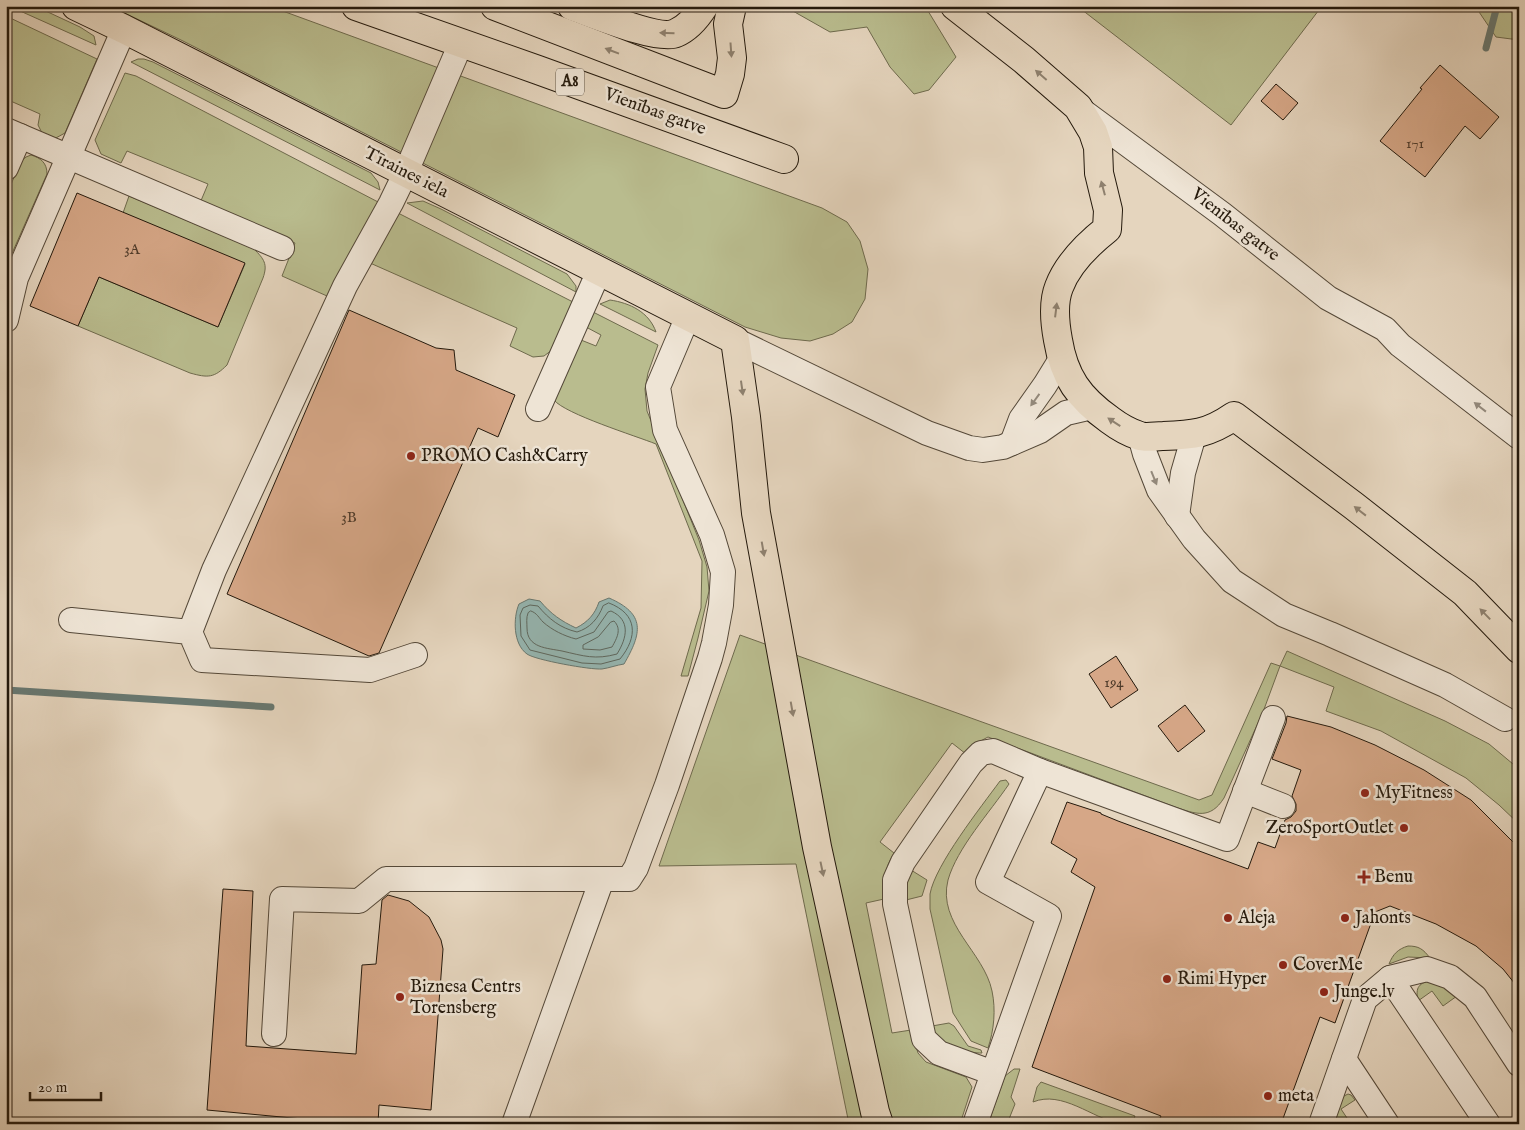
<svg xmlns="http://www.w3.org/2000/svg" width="1525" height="1130" font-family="'IM FELL English',serif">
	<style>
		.green { fill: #b9bc8e; stroke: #6e6a4d }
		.water { fill: #96b8b4; stroke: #687871 }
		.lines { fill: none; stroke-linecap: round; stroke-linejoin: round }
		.shore { stroke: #5d6860; stroke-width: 1 }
		.stream { stroke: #687871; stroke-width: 7 }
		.building { fill: #d6a787; stroke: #24190c }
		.minor-casing { stroke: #544838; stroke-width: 26 }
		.major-casing { stroke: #24190c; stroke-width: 30 }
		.highway-casing { stroke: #24190c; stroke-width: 30 }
		.minor { stroke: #eee4d5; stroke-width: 24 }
		.major { stroke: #e5d5be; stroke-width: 28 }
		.highway { stroke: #e5d5be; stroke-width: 28 }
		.oneway { fill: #8e806e }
		.oneway2 { fill: #93897b }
		.poi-dot { fill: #8f2418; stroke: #eee4d5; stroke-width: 2 }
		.labels { text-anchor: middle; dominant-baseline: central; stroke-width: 5; stroke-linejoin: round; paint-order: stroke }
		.number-label { font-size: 15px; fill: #503c2b }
		.shield { fill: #eee4d5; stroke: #615648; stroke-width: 1 }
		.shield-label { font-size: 16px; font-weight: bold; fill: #24190c }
		.street-label { font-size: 18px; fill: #24190c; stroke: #eee4d5 }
		.poi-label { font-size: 18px; fill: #24190c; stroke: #eee4d5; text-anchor: start }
	</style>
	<rect width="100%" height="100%" fill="#e5d5be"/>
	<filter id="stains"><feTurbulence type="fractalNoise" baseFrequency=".004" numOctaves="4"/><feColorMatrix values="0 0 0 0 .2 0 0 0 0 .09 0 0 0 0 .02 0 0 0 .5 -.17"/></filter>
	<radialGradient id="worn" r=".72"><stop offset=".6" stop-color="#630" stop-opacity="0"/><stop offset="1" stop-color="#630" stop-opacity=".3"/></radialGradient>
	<g class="green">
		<polygon points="9,6 35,6 80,27 94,36 96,45"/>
		<polygon points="110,6 269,6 822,208 847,222 860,241 868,269 865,299 852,322 833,334 810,341 781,338 745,327 181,40"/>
		<polygon points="784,6 925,6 956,57 929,90 914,94 890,67 867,27 830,32"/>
		<polygon points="1077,6 1322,6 1231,125"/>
		<polygon points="1475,6 1519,6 1519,40 1496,37"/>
		<polygon points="6,16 97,59 65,133 54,139 43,135 38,125 40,114 6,99"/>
		<polygon points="138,59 144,59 153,62 371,173 378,182 380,190 131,62"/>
		<polygon points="125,73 136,76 380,203 327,296 282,276 295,243 200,203 208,184 127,151 121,163 101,154 95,140"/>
		<path d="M31 155C41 158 47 163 47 174L6 267V196L21 161 26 157Z"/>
		<path d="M129 196 254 249C264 259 268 264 263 278L227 365C214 378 208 378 190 373L78 326 99 277 218 327 245 264 123 213Z"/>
		<polygon points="423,201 441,209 567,274 576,286 576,292 407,203"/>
		<polygon points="398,213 573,302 552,350 544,356 533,357 510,346 517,328 370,263"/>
		<path d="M610 300C630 303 649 312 656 332L600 304Z"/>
		<path d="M593 312 658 345 648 373 645 389 647 411 699 540 707 567 709 591 698 638 688 676H681L701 608 702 561 656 444C636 436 565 414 554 400L581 340 596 346 601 335 586 327Z"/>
		<path d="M740 635 1199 800 1212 795 1271 663 1280 666 1287 651 1445 721 1489 744 1519 769V824L1499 805 1466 778 1381 731 1326 711 1334 687 1280 666 1263 712 1224 798C1210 820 1196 814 1175 807L988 737 973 745 966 754 952 743 880 842 894 853C885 868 882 882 884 899L866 903 892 1033 911 1030 918 1053 926 1062 966 1077 972 1087 960 1124H849L796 864 659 866Z"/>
		<path d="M1006 780 1009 784C990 812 957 848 948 880 937 924 984 952 992 991 996 1010 994 1030 988 1048L971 1041 953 1013 930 909C930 904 930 899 930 894 935 865 981 807 1000 781Z"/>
		<polygon points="911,870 927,880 922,896 906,900 904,884"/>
		<path d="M1408 946C1419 946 1423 949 1430 958L1408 957 1389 964C1393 954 1398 949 1408 946Z"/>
		<path d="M1432 980 1457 996 1443 1006 1432 991 1418 1001C1415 987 1419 983 1432 980Z"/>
		<path d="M949 1023 954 1026 968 1046 981 1050 982 1053C971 1054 940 1044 933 1034 932 1032 932 1029 932 1026Z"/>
		<polygon points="1014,1069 1020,1069 1011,1097 1015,1104 1007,1124 988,1124 1005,1076"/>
		<path d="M1041 1082 1135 1116 1132 1124C1128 1124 1123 1124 1120 1124 1092 1118 1062 1090 1033 1102L1037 1087Z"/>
		<path d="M1348 1094 1351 1095 1355 1100 1341 1109 1351 1124H1331C1335 1114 1338 1097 1348 1094Z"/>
	</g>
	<path class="water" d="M609 598C646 614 642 633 624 664 617 665 609 668 602 669 591 670 535 660 527 654 513 644 513 618 519 604L529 599 540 601C551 614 561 621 576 628 588 622 595 614 599 602Z"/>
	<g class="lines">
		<g class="shore">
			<path d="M609 603C638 614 638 637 620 659L601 664 582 663 530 650 521 636 520 615 523 608 530 605 538 606C549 619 560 628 577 632 590 628 598 619 603 606Z"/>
			<path d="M531 611C537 613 539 618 543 622 552 630 564 636 576 639L594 632 608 612 611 611C631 620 627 638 617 654 595 660 584 656 562 651 547 648 527 648 527 628 527 623 526 618 528 613Z"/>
			<path d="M611 622 614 621C622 629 617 638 612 647L600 650 583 649V645L598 637Z"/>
		</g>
		<g class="stream">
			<polyline points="1486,48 1497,6"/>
			<polyline points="6,690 271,707"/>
		</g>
	</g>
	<g class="building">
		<polygon points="1440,65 1499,117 1480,139 1465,126 1425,177 1380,141 1422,89 1420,88"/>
		<polygon points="1276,84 1298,103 1283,120 1261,101"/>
		<polygon points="77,193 245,263 218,327 99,277 78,326 30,306"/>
		<polygon points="349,310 436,348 454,350 456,370 515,395 498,437 478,428 379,653 369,656 227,594"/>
		<polygon points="1116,656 1138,690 1111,708 1089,674"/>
		<polygon points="1185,705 1205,731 1178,752 1158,726"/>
		<polygon points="1287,716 1331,727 1375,745 1424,770 1471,800 1519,848 1519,989 1503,969 1476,946 1436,924 1390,906 1375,912 1335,1023 1320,1017 1281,1124 1157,1124 1161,1116 1032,1067 1095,887 1071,872 1077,859 1051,843 1067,802 1101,813 1101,814 1118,821 1248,869 1258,842 1275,848 1285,820 1291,817 1296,811 1296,804 1292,796 1301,770 1272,759 1286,723"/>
		<polygon points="223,889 253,891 246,1046 356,1054 362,965 376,964 382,900 388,895 409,901 429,917 441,940 443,949 431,1110 379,1105 378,1124 356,1124 207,1110"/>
	</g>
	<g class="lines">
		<g class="minor-casing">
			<g id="minor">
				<polyline points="1081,110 1222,214 1328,298 1385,329 1400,345 1519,437"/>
				<polyline points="6,130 282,248"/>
				<polyline points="6,168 20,136"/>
				<polyline points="6,320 16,278 124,29"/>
				<polyline points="735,340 927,433 969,448 983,450 1003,447 1040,431 1066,413 1092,407"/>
				<polyline points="538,409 599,271"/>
				<polyline points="1140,436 1145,454 1159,490 1194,539 1232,581 1284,615 1330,634 1445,685 1505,719"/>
				<polyline points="1012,443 1021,419 1045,385 1061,359"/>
				<polyline points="1177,516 1183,473 1194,435"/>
				<polyline points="71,620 190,632 202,660 370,670 415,655"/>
				<polyline points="190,632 214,570 345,286 391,203 406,172 461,43"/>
				<polyline points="1040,771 1227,839 1273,718"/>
				<polyline points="1245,791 1283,806"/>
				<polyline points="1390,978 1488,1124"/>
				<polyline points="274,1034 282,899 359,901 386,879 629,879 636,868 667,785 710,658 714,643 721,605 723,572 712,535 665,430 658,387 688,316"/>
				<polyline points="1344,1059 1387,1124"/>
				<polyline points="514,1124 602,879"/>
				<polyline points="975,1124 1049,916 988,882 1040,771 993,751 981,753 971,763 903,862 895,880 895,904 924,1039 939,1053 993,1073"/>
				<polyline points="1321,1124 1365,999 1390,978 1427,969 1450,977 1475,997 1519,1064"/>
			</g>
		</g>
		<g class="major-casing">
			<path id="major" d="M572 6C592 13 659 41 676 33 688 28 697 17 704 6"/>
		</g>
		<g class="highway-casing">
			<g id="highway">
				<polyline points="76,6 124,29 735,340 746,417 756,513 817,847 875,1112 879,1124"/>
				<polyline points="356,6 538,70 784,159"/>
				<polyline points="495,6 724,94 730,74 732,58 728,24 732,6"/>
				<path d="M955 6 1024 60 1078 107 1093 132 1098 147 1099 173 1108 210 1107 229C1088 244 1068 263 1059 287 1053 302 1055 324 1058 340 1064 377 1079 398 1110 420 1118 426 1130 433 1140 436 1146 438 1156 436 1163 436 1193 435 1208 434 1234 416L1354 506 1465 593 1519 649"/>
			</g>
		</g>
		<use href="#minor" class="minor"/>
		<use href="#major" class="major"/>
		<use href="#highway" class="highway"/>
	</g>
	<defs><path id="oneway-solid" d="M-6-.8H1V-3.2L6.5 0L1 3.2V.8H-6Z" transform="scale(1.25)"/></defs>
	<g class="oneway">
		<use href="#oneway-solid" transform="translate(667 33) rotate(-178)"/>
		<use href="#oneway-solid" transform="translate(731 50) rotate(86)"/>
		<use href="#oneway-solid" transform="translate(612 51) rotate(-159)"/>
		<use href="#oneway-solid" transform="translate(1041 75) rotate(-139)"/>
		<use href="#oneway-solid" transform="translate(1103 188) rotate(-105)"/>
		<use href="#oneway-solid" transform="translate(1056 310) rotate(-83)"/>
		<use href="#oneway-solid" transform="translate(742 388) rotate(82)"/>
		<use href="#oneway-solid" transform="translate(1114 422) rotate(-147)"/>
		<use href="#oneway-solid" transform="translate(1360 511) rotate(-142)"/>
		<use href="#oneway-solid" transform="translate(763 549) rotate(80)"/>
		<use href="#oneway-solid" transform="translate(1485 614) rotate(-134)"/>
		<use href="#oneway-solid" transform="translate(792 709) rotate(80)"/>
		<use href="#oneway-solid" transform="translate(822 869) rotate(78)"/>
	</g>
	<g class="oneway2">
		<use href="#oneway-solid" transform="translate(1035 400) rotate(126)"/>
		<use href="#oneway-solid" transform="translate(1480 407) rotate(-142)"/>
		<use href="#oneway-solid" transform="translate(1154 478) rotate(68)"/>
	</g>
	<g class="poi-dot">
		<circle cx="411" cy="456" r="5"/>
		<circle cx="1365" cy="793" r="5"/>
		<circle cx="1404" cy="828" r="5"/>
		<path d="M1361.5 869.5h5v5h5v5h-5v5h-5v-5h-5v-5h5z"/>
		<circle cx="1228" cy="918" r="5"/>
		<circle cx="1345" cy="918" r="5"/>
		<circle cx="1283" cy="965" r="5"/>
		<circle cx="1167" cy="979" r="5"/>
		<circle cx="1324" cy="992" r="5"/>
		<circle cx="400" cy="997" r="5"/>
		<circle cx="1268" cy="1096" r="5"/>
	</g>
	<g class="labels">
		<g class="number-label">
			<text x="1415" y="143">171</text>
			<text x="132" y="249">3A</text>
			<text x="349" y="517">3B</text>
			<text x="1114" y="682">194</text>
		</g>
		<rect class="shield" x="556" y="68.5" width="28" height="27" rx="4"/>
		<g class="shield-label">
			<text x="570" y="82">A8</text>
		</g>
		<g class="street-label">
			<text transform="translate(655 112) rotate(20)">Vienības gatve</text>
			<text transform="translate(406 173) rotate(27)">Tīraines iela</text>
			<text transform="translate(1235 225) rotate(38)">Vienības gatve</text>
		</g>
		<g class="poi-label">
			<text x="421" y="456">PROMO Cash&amp;Carry</text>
			<text x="1375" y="793">MyFitness</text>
			<text x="1394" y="828" text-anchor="end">ZeroSportOutlet</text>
			<text x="1374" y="877">Benu</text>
			<text x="1238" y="918">Aleja</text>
			<text x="1355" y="918">Jahonts</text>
			<text x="1293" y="965">CoverMe</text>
			<text x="1177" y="979">Rimi Hyper</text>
			<text x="410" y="987">Biznesa Centrs<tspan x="410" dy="21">Torensberg</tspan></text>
			<text x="1334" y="992">Junge.lv</text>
			<text x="1278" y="1096">meta</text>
		</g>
	</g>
	<rect width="1525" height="1130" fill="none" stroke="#e5d5be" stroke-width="25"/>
	<rect x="8" y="8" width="1510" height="1115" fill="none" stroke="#24190c" stroke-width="2.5"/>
	<rect x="12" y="12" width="1500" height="1105" fill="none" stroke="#24190c"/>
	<path d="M30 1092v8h71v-8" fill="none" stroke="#24190c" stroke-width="2.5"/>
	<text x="38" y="1092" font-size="15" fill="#24190c" stroke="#eee4d5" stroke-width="4" paint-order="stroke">20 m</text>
	<rect width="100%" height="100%" filter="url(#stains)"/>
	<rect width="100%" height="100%" fill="url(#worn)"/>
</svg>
